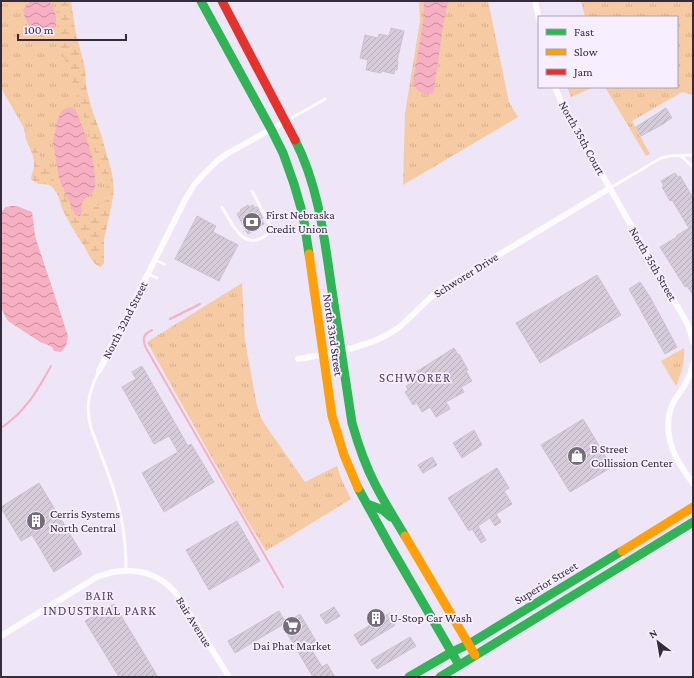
<svg xmlns="http://www.w3.org/2000/svg" width="694" height="678" font-family="'Crimson Pro',serif">
	<style>
		.wetland { fill: url(#wetland-marsh) }
		.park { fill: url(#park-tufts) }
		.water { fill: url(#water-waves) }
		.lines { fill: none; stroke-linecap: round; stroke-linejoin: round }
		.stream { stroke: #f6b0c2; stroke-width: 2 }
		.building { fill: url(#building-hatch); stroke: #ccc1cf }
		.lane { stroke: #fcfbfe; stroke-width: 3 }
		.street { stroke: #fcfbfe; stroke-width: 6 }
		.fast { stroke: #30b455; stroke-width: 9 }
		.slow { stroke: #ff9f0a; stroke-width: 9 }
		.jam { stroke: #e5322d; stroke-width: 9 }
		.labels { text-anchor: middle; dominant-baseline: central; stroke-width: 3.5; stroke-linejoin: round; paint-order: stroke }
		.street-label { font-size: 12px; fill: #342c3b; stroke: #f7eeff }
		.poi-label { font-size: 12px; fill: #342c3b; stroke: #f7eeff; text-anchor: start }
		.neighbourhood-label { font-size: 13px; letter-spacing: 1px; fill: #574466; stroke: #f7eeff }
	</style>
	<defs>
		<pattern id="wetland-marsh" width="20" height="14" patternUnits="userSpaceOnUse"><rect width="20" height="14" fill="#f6cba4"/><path d="M1 5h8M5 5V1M11 12h8M15 12V8" fill="none" stroke="#d4ae8e"/></pattern>
		<pattern id="park-tufts" width="24" height="20" patternUnits="userSpaceOnUse"><rect width="24" height="20" fill="#f6cba4"/><path d="M3 7l-1-3M5 7V3M7 7l1-3M15 17l-1-3M17 17v-4M19 17l1-3" fill="none" stroke="#d4ae8e"/></pattern>
		<pattern id="water-waves" width="16" height="10" patternUnits="userSpaceOnUse"><rect width="16" height="10" fill="#f6b0c2"/><path d="M0 5q4-4 8 0t8 0" fill="none" stroke="#c88f9f"/></pattern>
		<pattern id="building-hatch" width="6" height="6" patternUnits="userSpaceOnUse"><rect width="6" height="6" fill="#d6cbd9"/><path d="M-1 1l2-2M0 6l6-6M5 7l2-2" fill="none" stroke="#b8aebb"/></pattern>
	</defs>
	<rect width="100%" height="100%" fill="#eee5f6"/>
	<path class="wetland" d="M1 1H71L75 29 85 68 86 86 92 110 101 134 112 173 114 190 111 208 104 239V263L102 266 100 267C90 262 88 251 82 243 74 230 68 221 62 208 60 201 58 193 53 188 49 183 45 185 39 184 36 183 34 181 31 179 31 174 34 170 34 166 35 157 29 147 26 139Z"/>
	<g class="park">
		<polygon points="1,1 56,1 58,38 110,198 81,216 76,212 62,194 1,88"/>
		<polygon points="419,1 488,1 509,102 518,117 403,185 405,113 420,21"/>
		<polygon points="581,1 693,1 693,95 682,92 632,121 650,154 646,156 605,87 677,87 677,17 585,17"/>
		<polygon points="567,87 594,87 571,97"/>
		<polygon points="242,283 245,341 257,406 261,418 266,426 305,482 337,466 341,478 351,499 266,551 244,515 147,342"/>
		<path d="M684 348C685 362 681 374 676 386L661 361Z"/>
	</g>
	<g class="water">
		<path d="M30 1C35 1 44 0 49 2 52 4 54 9 55 13 57 21 57 31 48 34 45 36 42 36 39 35 30 32 25 19 23 10Z"/>
		<path d="M424 1H448L443 26 434 90 433 93 429 95C422 94 414 90 413 82L423 22Z"/>
		<path d="M70 107 75 109 77 113C85 135 93 151 95 175 95 180 96 186 94 190 92 195 86 197 83 201 80 206 83 212 80 216H77L75 215 59 179 53 142 57 121 60 114 63 110Z"/>
		<polygon points="12,206 17,206 32,212 35,236 68,336 66,346 61,352 54,351 52,347 48,345 40,342 8,321 5,316 1,307 1,212 6,207"/>
	</g>
	<g class="lines">
		<g class="stream">
			<polyline points="170,319 200,304"/>
			<path d="M152 330C143 334 142 339 146 348L283 587"/>
			<path d="M1 428C26 411 37 391 51 366"/>
		</g>
	</g>
	<g class="building">
		<polygon points="391,28 404,31 397,61 398,61 397,70 395,69 394,74 382,71 381,73 366,70 368,60 360,58 365,35 378,38 379,34 389,36"/>
		<polygon points="666,108 672,118 665,122 665,123 641,136 636,127"/>
		<polygon points="675,173 678,177 680,176 693,198 693,295 687,286 685,287 660,247 677,237 676,236 689,228 672,200 670,201 662,187 664,186 661,181"/>
		<polygon points="248,205 249,207 253,205 255,208 257,207 263,218 261,219 264,224 248,234 237,214 241,211 240,210"/>
		<polygon points="197,216 216,226 213,232 238,245 219,281 175,259"/>
		<polygon points="597,275 621,315 540,363 516,323"/>
		<polygon points="640,282 650,297 677,347 665,354 629,289"/>
		<polygon points="454,348 458,355 459,354 468,370 466,371 472,381 461,387 464,392 446,402 450,409 436,417 430,407 422,412 417,403 413,405 405,392 408,390 406,386 420,378 416,372"/>
		<polygon points="142,366 188,446 191,444 214,482 164,512 142,473 178,452 169,436 154,444 122,387 136,379 132,372"/>
		<polygon points="583,419 612,467 570,492 541,445"/>
		<polygon points="474,430 482,445 462,458 453,443"/>
		<polygon points="432,457 437,465 423,473 418,465"/>
		<polygon points="497,468 509,488 504,491 512,504 496,514 501,522 495,526 490,518 478,526 486,540 481,543 472,529 469,531 448,498"/>
		<polygon points="39,483 82,554 54,572 32,535 21,541 1,508 1,507"/>
		<polygon points="237,521 260,561 209,590 186,550"/>
		<polygon points="114,604 158,677 119,677 85,621"/>
		<polygon points="334,607 340,616 326,624 320,615"/>
		<polygon points="279,611 286,623 300,614 320,648 313,652 322,667 327,664 335,677 313,677 282,625 235,653 228,641"/>
		<polygon points="382,611 385,616 390,613 395,623 394,626 361,646 354,635 370,625 367,619"/>
		<polygon points="410,637 416,646 377,669 371,660"/>
	</g>
	<g class="lines">
		<g class="lane">
			<polyline points="288,120 325,99"/>
			<polyline points="681,156 693,167"/>
			<polyline points="610,188 661,158 669,156 693,155"/>
			<path d="M222 207C233 226 245 255 270 232V225L252 191"/>
			<polyline points="155,260 164,264"/>
			<polyline points="148,274 157,278"/>
			<path d="M99 371C89 392 85 406 91 428 102 458 116 490 122 522 125 538 126 554 126 571"/>
		</g>
		<g class="street">
			<polyline points="535,1 539,19"/>
			<polyline points="555,87 561,102 653,264 687,323 690,331 693,342"/>
			<path d="M298 359C329 354 372 347 398 328 412 317 423 303 437 292L610 188"/>
			<path d="M693 363C690 380 683 387 674 401 666 415 667 435 673 450 677 462 686 473 693 484"/>
			<polyline points="99,371 185,200 194,185 203,175 218,160 230,152 286,121"/>
			<path d="M1 636 97 577C119 568 145 568 164 582 170 586 175 592 180 598L229 677"/>
		</g>
		<g class="fast">
			<polyline points="201,1 271,129 283,153 294,184 303,215 309,254"/>
			<path d="M295 140C318 185 324 235 331 284 338 330 345 377 352 423 358 444 365 465 375 484 384 502 395 519 405 536"/>
			<polyline points="358,488 390,546 459,665"/>
			<polyline points="367,504 383,510 391,517"/>
			<polyline points="409,677 452,652 469,644 622,551"/>
			<polyline points="440,677 693,522"/>
		</g>
		<g class="slow">
			<polyline points="309,254 332,416 344,455 358,488"/>
			<polyline points="405,536 475,655"/>
			<polyline points="622,551 693,507"/>
		</g>
		<polyline class="jam" points="222,1 295,140"/>
	</g>
	<defs>
		<g id="bank-disc" transform="scale(1)"><circle r="9.5" fill="#756d7c" stroke="#f7eeff"/><path d="M-6-4H6V4H-6ZM0-2.3a2.3 2.3 0 1 0 0 4.6a2.3 2.3 0 1 0 0-4.6Z" fill="#fff"/></g>
		<g id="shop-disc" transform="scale(1)"><circle r="9.5" fill="#756d7c" stroke="#f7eeff"/><path d="M-5-2.5h2.3a2.7 3.5 0 0 1 5.4 0H5L5.5 6h-11ZM-1.5-2.5h3a1.5 2.3 0 0 0-3 0Z" fill="#fff"/></g>
		<g id="building-disc" transform="scale(1)"><circle r="9.5" fill="#756d7c" stroke="#f7eeff"/><path d="M-4-6H4V6H1V3H-1V6H-4ZM-2.5-4.3h1.7v1.8h-1.7ZM.8-4.3h1.7v1.8H.8ZM-2.5-1h1.7V.8h-1.7ZM.8-1h1.7V.8H.8Z" fill="#fff"/></g>
		<g id="supermarket-disc" transform="scale(1)"><circle r="9.5" fill="#756d7c" stroke="#f7eeff"/><path d="M-6-5.5h2.5l.6 2H6L4.5 2H-2.5L-4.4-4H-6ZM-1.5 3.2a1.3 1.3 0 1 0 .1 0ZM3 3.2a1.3 1.3 0 1 0 .1 0Z" fill="#fff"/></g>
	</defs>
	<g fill-rule="evenodd">
		<use href="#bank-disc" x="252" y="222"/>
		<use href="#shop-disc" x="577" y="456"/>
		<use href="#building-disc" x="36" y="521"/>
		<use href="#building-disc" x="376" y="618"/>
		<use href="#supermarket-disc" x="292" y="626"/>
	</g>
	<g class="labels">
		<g class="street-label">
			<text transform="translate(582 138) rotate(61)">North 35th Court</text>
			<text transform="translate(653 264) rotate(60)">North 35th Street</text>
			<text transform="translate(466 275) rotate(-32)">Schworer Drive</text>
			<text transform="translate(125 320) rotate(-63)">North 32nd Street</text>
			<text transform="translate(333 335) rotate(82)">North 33rd Street</text>
			<text transform="translate(546 583) rotate(-31)">Superior Street</text>
			<text transform="translate(194 622) rotate(58)">Bair Avenue</text>
		</g>
		<g class="poi-label">
			<text x="266" y="215">First Nebraska<tspan x="266" dy="14">Credit Union</tspan></text>
			<text x="591" y="449">B Street<tspan x="591" dy="14">Collission Center</tspan></text>
			<text x="50" y="514">Cerris Systems<tspan x="50" dy="14">North Central</tspan></text>
			<text x="390" y="618">U-Stop Car Wash</text>
			<text x="292" y="646" text-anchor="middle">Dai Phat Market</text>
		</g>
		<g class="neighbourhood-label">
			<text x="415" y="377">SCHWORER</text>
			<text x="100" y="595">BAIR<tspan x="100" dy="15">INDUSTRIAL PARK</tspan></text>
		</g>
	</g>
	<rect width="694" height="678" fill="none" stroke="#342c3b" stroke-width="4"/>
	<rect x="538" y="16" width="140" height="72" fill="#f7eeff" stroke="#a9a0b1"/>
	<rect x="546" y="29" width="20" height="6" fill="#30b455" stroke="#a9a0b1"/>
	<text x="574" y="36" font-size="12" fill="#342c3b">Fast</text>
	<rect x="546" y="49" width="20" height="6" fill="#ff9f0a" stroke="#a9a0b1"/>
	<text x="574" y="56" font-size="12" fill="#342c3b">Slow</text>
	<rect x="546" y="69" width="20" height="6" fill="#e5322d" stroke="#a9a0b1"/>
	<text x="574" y="76" font-size="12" fill="#342c3b">Jam</text>
	<g transform="translate(658 642) rotate(329)" stroke="#f7eeff" stroke-width="3" paint-order="stroke">
	<path d="M0-3L7 15L0 10L-7 15Z" fill="#342c3b"/>
	<text y="-6" font-size="11" font-weight="bold" text-anchor="middle" fill="#342c3b">N</text>
	</g>
	<path d="M18 34v6h108v-6" fill="none" stroke="#342c3b" stroke-width="2"/>
	<text x="24" y="34" font-size="12" fill="#342c3b" stroke="#f7eeff" stroke-width="3" paint-order="stroke">100 m</text>
</svg>
